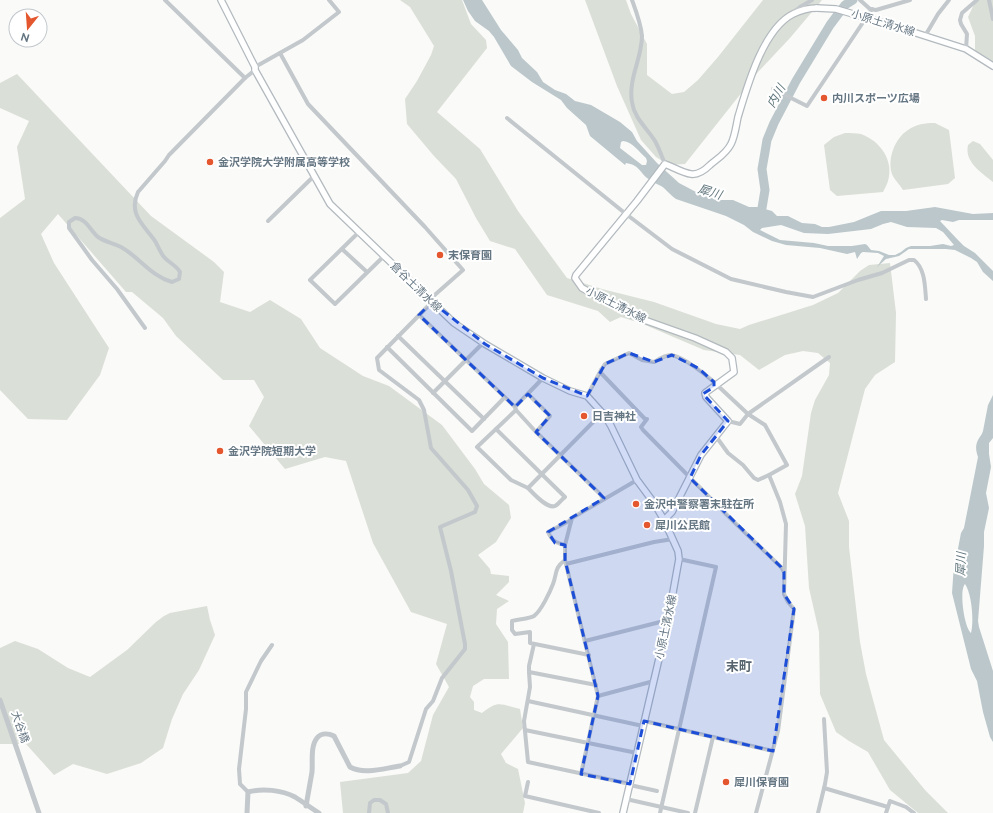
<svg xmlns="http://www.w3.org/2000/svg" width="993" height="813" font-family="Raleway,'Noto Sans JP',sans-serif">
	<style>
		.green { fill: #dadfd7 }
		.water { fill: #bbc7cb; fill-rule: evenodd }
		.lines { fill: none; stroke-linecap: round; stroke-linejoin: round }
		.river { stroke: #bbc7cb; stroke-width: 9 }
		.secondary-casing { stroke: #b3babf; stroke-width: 8 }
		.minor { stroke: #c3c8cc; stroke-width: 4 }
		.tertiary { stroke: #c3c8cc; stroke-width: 5 }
		.secondary { stroke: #fff; stroke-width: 5.5 }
		.secondary-bridge-casing { stroke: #b3babf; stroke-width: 8; stroke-linecap: butt }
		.secondary-bridge { stroke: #fff; stroke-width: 5.5 }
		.marked { fill: #1d4ed8; fill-opacity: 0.2; stroke: #1d4ed8; stroke-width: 3; stroke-dasharray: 8 5; stroke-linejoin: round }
		.poi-dot { fill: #e4572e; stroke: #fff; stroke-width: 1.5 }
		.labels { text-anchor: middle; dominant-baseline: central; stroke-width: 4; stroke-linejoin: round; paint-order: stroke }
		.street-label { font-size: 11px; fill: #657683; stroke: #fff }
		.poi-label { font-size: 11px; font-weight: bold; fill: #657683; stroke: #fff; text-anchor: start }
		.water-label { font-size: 12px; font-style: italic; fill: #60757c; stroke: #fff }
		.quarter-label { font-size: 13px; font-weight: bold; fill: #57646e; stroke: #fff }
	</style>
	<rect width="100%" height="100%" fill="#fafaf8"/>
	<g class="green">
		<polygon points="400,0 462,0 471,24 486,40 487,48 437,112 480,149 518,211 567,278 602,289 654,302 716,324 740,329 749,325 813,305 838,293 860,271 869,265 890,263 896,313 895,362 875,375 865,389 838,493 849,521 849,547 860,642 866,674 884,740 925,790 948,813 918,813 890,790 868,752 849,741 836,732 820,694 819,632 809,588 805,526 795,494 802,476 811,413 815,400 829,375 830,363 818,353 803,351 785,355 759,370 740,355 704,350 643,324 621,317 610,322 598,311 547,295 515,249 490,241 476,218 456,179 434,156 407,124 405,99 417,81 431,55 434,46 410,7"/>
		<polygon points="585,0 626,0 631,14 647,44 647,75 672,94 684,92 698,80 718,57 763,0 822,0 790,38 758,72 685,164 669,165 656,157 641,140 617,86"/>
		<polygon points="976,0 993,0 993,64 975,50 975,36 968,17"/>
		<path d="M17 74 151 216 214 262 224 272 220 302 250 312 270 300 301 319 320 348 363 376 389 386 442 425 475 469 484 484 509 505 511 518 496 542 478 555 490 569 491 574 509 576V582L496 595 509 601 497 609 496 624 508 642 509 679H484L473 686 470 697 474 702V710L482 713C498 700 500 704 520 709L523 728 501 754 506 763 518 769 525 803 523 813H343L340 782 408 773 421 761 433 715 449 687 436 664 447 624 411 612 373 543 346 461 325 457 285 469 249 426 264 397 254 380H223L176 336 163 318 132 292H126L58 214 41 234 54 263 109 348 100 375 67 420 28 419 0 390V218L25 199 17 147 29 121 0 108V83Z"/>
		<path d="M935 123 949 130 955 178 948 184 903 190C900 185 894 179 892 174 887 159 895 138 908 130 916 124 925 123 935 123Z"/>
		<path d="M845 133C850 133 856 133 861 134 880 141 894 160 888 181 887 184 885 188 883 192L837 196 830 190 824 145 834 137Z"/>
		<path d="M973 141 980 144 993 160V182C982 173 964 162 968 145Z"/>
		<polygon points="207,606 210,620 215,635 199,670 183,694 172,719 163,748 141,763 107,774 73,764 54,775 26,744 0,744 0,648 15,641 38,649 68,668 90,677 127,650 156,622 164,616 170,613"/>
	</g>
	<g class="water">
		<path d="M463 0H482L501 30 518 50 522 58 537 72 543 82 555 90 566 94 575 101 591 105 620 122 632 132 637 141 657 163 679 183 696 192 705 194 717 200H733L749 207H757L772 211 777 216H788L802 223 815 224 822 227H829L854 222 881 211H906L935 207 973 214 993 213V220H959L953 222 942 220 940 221 957 239 964 246 975 253 993 271V281L983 272 977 262 971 258 955 250 946 249H909L899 256 886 259 877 267 884 256 878 253 863 252 861 253 857 259 855 252 847 254 820 248 786 245 772 241 753 232 744 225 726 216 676 199C671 196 664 187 661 186 656 184 652 181 647 178 639 171 639 165 626 163L625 165 590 136 586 125 567 108 561 100 532 82 511 66 494 37 489 31 475 21 468 11ZM623 141C633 142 639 152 646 158L647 161 646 165H642L620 148 621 142ZM891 222 907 227 936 228 943 232 954 245 951 246 943 244 930 246H911L906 248 901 252 895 255H889L879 251 871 250 867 245 865 244 852 246H828L814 243 780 240 760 230 762 228 781 225 804 233 828 234 871 229 883 224Z"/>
		<path d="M993 395V438L989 443V454L991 467 986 493 989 508 984 532V546L978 621 979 627 993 671V742L990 737 983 712 977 681 971 669 952 593 954 564 956 559 961 533 964 528 978 457C976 451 975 446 978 440 980 436 982 435 983 431L988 405ZM965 584C972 594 974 622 971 633 964 627 959 590 965 584Z"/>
	</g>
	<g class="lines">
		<polyline class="river" points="760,220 765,190 762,169 765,152 767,140 774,123 796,81 830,25 845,5 853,0"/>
		<g class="secondary-casing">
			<g id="secondary">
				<polyline points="221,0 255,67 255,70 330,204 454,323 485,344 543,378 570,391 587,396 605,416 611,426 637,480 654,503 664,520 678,551 679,559 668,620 623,813"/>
				<polyline points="891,25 966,49 993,66"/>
				<path d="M664 520 672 512 701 455 728 421 706 397 705 393 734 372 732 358 726 352 695 338 636 317 582 288 575 278 576 275 637 201 665 164C673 167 683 173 691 174 698 175 705 170 710 165 718 158 726 154 731 144 735 136 736 126 738 117 747 87 763 29 793 14 801 10 808 8 817 8"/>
			</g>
		</g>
		<g class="minor">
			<polyline points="165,0 245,78"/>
			<path d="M632 0C636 11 641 24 642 36 642 58 628 79 632 102 634 118 647 128 655 141 659 148 662 157 665 164"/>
			<polyline points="860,0 870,9 876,10 910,0"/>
			<polyline points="989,0 993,19"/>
			<polyline points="794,12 800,7 812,0"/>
			<polyline points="925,36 938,14 949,0"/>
			<polyline points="966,49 967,34 961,24 960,20 962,13 977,0"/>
			<polyline points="280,53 308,104 425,227 463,270 429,300"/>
			<polyline points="255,67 303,40 339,12 329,0"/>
			<polyline points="773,89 807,106 872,9"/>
			<path d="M507 118 626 214 672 249 731 279 786 292 813 297 858 280 882 273 909 260H914C925 268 925 287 926 299"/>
			<polyline points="268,221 314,176"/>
			<polyline points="359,232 310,280 335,304 384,256"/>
			<polyline points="342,249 367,272"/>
			<polyline points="419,315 515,407 516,410 536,432 600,494 603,499"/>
			<path d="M145 328 117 289 92 260 69 228V222L75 218C86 218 90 230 98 237 105 242 113 243 121 247 139 257 151 276 172 282L179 279 180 272C176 265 169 263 164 257 160 252 158 246 155 241 143 224 128 214 138 192L165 161 169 155 245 78 255 70"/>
			<polyline points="398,336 484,419"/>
			<polyline points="387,347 472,431 504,398"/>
			<polyline points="601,370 601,373 645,419 647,419 641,427 643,430 731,519 781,567 784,572"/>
			<polyline points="717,385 748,414 765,425 787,465 769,475 780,502 786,524 784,594 788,602 794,609 778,731 756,813"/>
			<polyline points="433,393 483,343"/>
			<polyline points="528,394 550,416 536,432"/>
			<path d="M587 396 601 370 605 364 629 353 642 360 654 362C659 359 665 355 671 355 682 356 705 374 714 382V387"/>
			<polyline points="515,407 543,378"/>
			<polyline points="516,410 477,447 511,480 528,488 602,413"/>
			<polyline points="728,421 740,424 748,414 829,357"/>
			<path d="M496 429 565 497C562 499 559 504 555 506 547 509 534 494 528 488"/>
			<polyline points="715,435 728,453 743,465 754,478 758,480 769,475"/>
			<path d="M565 545C556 543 552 541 548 532L569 521 571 519"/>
			<path d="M565 560C554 568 557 574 553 584 550 592 541 611 534 616 529 619 518 619 512 621V630L515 634 530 632V643L589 655"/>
			<polyline points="566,564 654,542 673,539"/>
			<polyline points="585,641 668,620"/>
			<polyline points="529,672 529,666 534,644"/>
			<polyline points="596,685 529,672 530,687 524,721 528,762 630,784"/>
			<polyline points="598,696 654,681"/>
			<polyline points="528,701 643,726"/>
			<polyline points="644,721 773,751"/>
			<polyline points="525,730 637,753"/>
			<polyline points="400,766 409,762 426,709 433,701 442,678 465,649 465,644 451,571 440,527 475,512 477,506 468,490 431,448 424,410 419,400 379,370 377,358 432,302"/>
			<polyline points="581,774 598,696 565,560 565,545 572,518 637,480"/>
			<polyline points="528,782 525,796 599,813"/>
			<polyline points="630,785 657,791"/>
			<polyline points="824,788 888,807"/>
			<polyline points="248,792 240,784 239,769 246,709 246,692 261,661 272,645"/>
			<polyline points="626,799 688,813"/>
			<polyline points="369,813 370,803 374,800 380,800 386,804 388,813"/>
			<polyline points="660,813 716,567 679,559"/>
			<polyline points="695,813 713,737"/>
			<polyline points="818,813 825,784 827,772 824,719"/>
			<polyline points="886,813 890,801 906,807 914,813"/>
		</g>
		<g class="tertiary">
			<polyline points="0,700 39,813"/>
			<path d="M306 806C308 795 310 783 312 772 313 762 310 747 317 738 321 733 328 733 334 736L350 767C364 775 385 768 400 766"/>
			<path d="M247 813 248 792C262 788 282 790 295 797 303 802 311 808 319 813"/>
		</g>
		<use href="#secondary" class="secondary"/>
		<g class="secondary-bridge-casing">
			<polyline id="secondary-bridge" points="817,8 836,9 891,25"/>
		</g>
		<use href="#secondary-bridge" class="secondary-bridge"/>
	</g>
	<path class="marked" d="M432 302 485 344 543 378 587 396 605 364 629 353 654 362 672 355 698 368 714 382V387L703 394 728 421 701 455 690 478 781 567 784 572V594L794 609 773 751 644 721 630 784 581 774 598 696 565 560V545L555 543 548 532 604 498 536 432 550 416 528 394 515 407 419 315Z"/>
	<g class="poi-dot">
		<circle cx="824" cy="98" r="4"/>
		<circle cx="210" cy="162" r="4"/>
		<circle cx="440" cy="255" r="4"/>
		<circle cx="584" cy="416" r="4"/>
		<circle cx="220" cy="451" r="4"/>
		<circle cx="636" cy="504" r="4"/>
		<circle cx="647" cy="525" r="4"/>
		<circle cx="726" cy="782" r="4"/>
	</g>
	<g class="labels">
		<g class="street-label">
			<text transform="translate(883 23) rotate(17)">小原土清水線</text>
			<text transform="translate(416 287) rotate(44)">倉谷土清水線</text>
			<text transform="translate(616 305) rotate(27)">小原土清水線</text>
			<text transform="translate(666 627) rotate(-78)">小原土清水線</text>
			<text transform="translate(20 727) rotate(71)">大谷橋</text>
		</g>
		<g class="poi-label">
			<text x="832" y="98">内川スポーツ広場</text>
			<text x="218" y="162">金沢学院大学附属高等学校</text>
			<text x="448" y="255">末保育園</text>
			<text x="592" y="416">日吉神社</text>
			<text x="228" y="451">金沢学院短期大学</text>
			<text x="644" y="504">金沢中警察署末駐在所</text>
			<text x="655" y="525">犀川公民館</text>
			<text x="734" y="782">犀川保育園</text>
		</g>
		<g class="water-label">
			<text transform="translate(776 96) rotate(-60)">内川</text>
			<text transform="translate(710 192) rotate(17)">犀川</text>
			<text transform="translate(961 564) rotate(-88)">犀川</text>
		</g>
		<g class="quarter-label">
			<text x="739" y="666">末町</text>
		</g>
	</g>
	<g transform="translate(28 28) rotate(197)"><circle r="19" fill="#ffffff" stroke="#c1c8cd"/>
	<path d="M0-3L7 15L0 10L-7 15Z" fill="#e4572e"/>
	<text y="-6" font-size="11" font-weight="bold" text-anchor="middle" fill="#657683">N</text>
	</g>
</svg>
